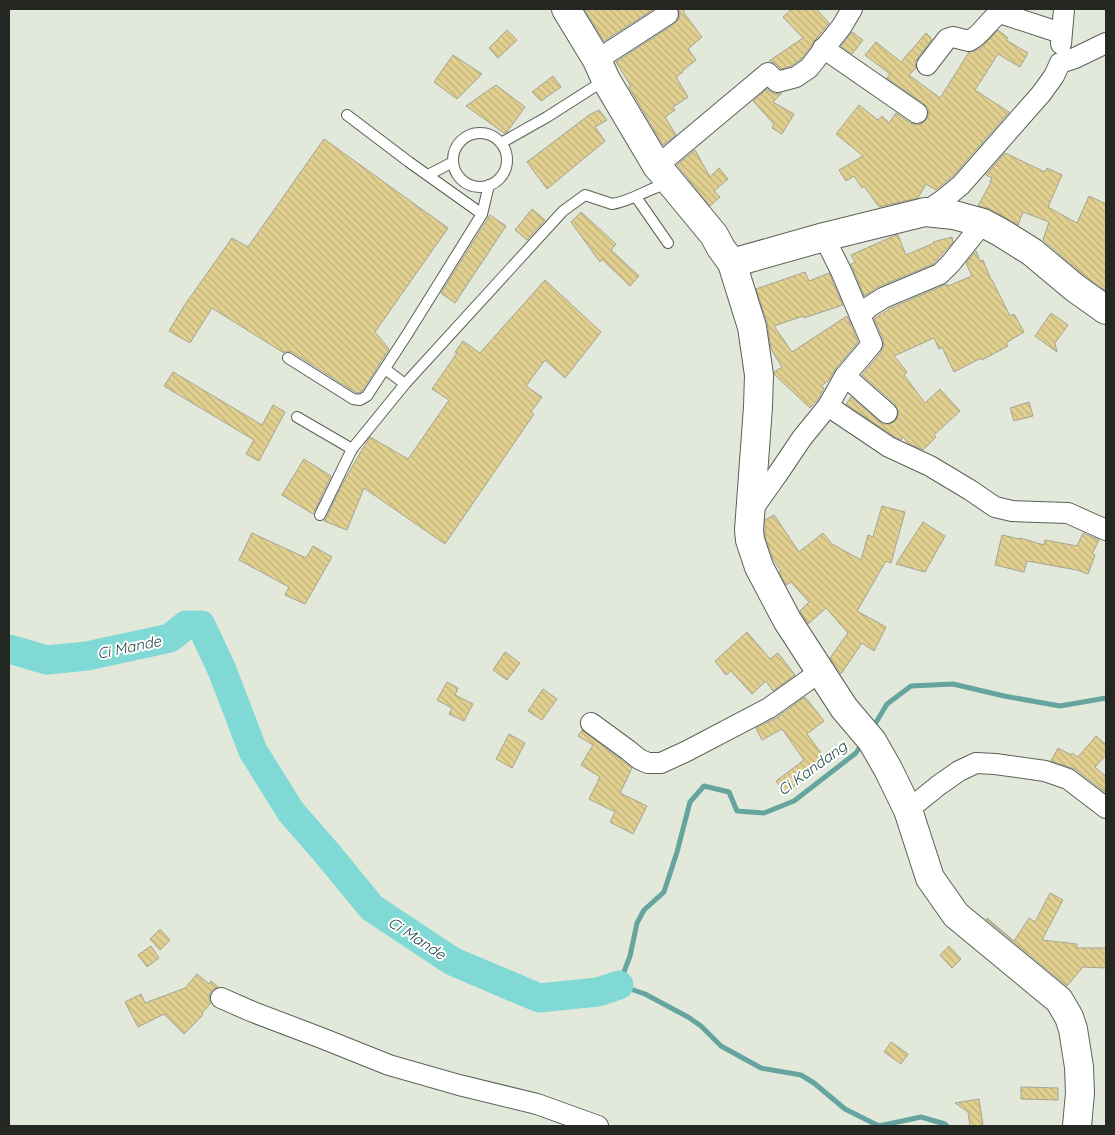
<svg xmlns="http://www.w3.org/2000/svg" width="1115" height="1135" font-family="Quicksand,sans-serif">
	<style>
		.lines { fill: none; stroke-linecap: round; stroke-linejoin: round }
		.stream { stroke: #65a49f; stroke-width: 5 }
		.river { stroke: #81d9d5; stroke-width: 29 }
		.building { fill: url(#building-back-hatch); stroke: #a6a395 }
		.lane-casing { stroke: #5b6155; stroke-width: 12 }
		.street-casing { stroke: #5b6155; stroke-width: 22 }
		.secondary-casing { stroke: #5b6155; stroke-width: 30 }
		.lane { stroke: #fff; stroke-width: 10 }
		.street { stroke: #fff; stroke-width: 20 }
		.secondary { stroke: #fff; stroke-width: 28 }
		.labels { text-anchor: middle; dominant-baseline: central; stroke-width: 4; stroke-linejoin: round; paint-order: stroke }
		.water-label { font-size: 15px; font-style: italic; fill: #234c4a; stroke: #fff }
	</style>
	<defs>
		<pattern id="building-back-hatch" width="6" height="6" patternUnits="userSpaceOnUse" patternTransform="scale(1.25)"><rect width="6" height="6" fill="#e1d08f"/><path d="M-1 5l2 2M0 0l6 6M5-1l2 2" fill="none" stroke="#c1b37b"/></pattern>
	</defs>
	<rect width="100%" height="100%" fill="#e2e9db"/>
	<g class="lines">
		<g class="stream">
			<polyline points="872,729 887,704 911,686 953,684 1004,696 1060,706 1106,698"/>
			<polyline points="863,742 856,753 794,801 764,813 737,811 729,792 704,786 690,802 677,852 664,892 644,910 637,923 630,956 619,985 645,994 688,1017 701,1026 721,1046 761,1068 801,1075 814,1083 845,1109 879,1126 921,1117 945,1124 947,1126"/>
		</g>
		<polyline class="river" points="9,649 47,660 87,656 170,638 186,625 201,625 222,670 253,751 291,812 326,852 372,908 452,961 539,998 598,992 619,985"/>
	</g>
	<g class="building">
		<polygon points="584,9 654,9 604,41"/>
		<polygon points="678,9 684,9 684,13 702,37 688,49 696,60 682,71 683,72 676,77 688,97 673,107 675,110 665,117 676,135 663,145 629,87 631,86 616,62 674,24 679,19 680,14"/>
		<polygon points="792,9 816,9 829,23 818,37 814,41 812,45 801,59 791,66 781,69 776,64 769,61 803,38 783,17"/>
		<polygon points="507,30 517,40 498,58 489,48"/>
		<polygon points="998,30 1008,38 1006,40 1028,53 1020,67 998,54 975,90 1009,112 953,176 936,190 926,184 918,198 879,207 864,186 862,188 854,176 846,181 839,170 863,156 836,134 859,105 878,120 882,116 889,123 896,113 910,123 917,125 922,124 926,120 929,114 928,108 924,104 887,78 890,74 865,55 876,42 901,62 926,33 932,39 918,58 915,63 916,68 909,75 940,98 942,95 969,52 975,51 981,48"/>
		<polygon points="852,32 863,40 852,54 841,46"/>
		<polygon points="453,55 482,74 457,99 434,82"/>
		<polygon points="553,76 561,87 541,101 532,92"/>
		<polygon points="496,85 525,107 507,132 504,133 466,106"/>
		<polygon points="767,89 774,94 782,93 773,102 794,114 782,134 772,128 774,124 753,101"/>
		<polygon points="599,110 607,120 595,127 605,141 547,189 527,162 589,115"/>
		<polygon points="324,139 448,228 375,332 389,349 362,391 359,393 355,392 292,352 288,351 284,353 212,308 190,343 169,331 184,306 232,238 248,247"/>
		<polygon points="695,150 710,177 719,168 728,179 714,191 720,197 710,206 677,165"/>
		<polygon points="1005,153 1045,172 1047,168 1062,175 1048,207 1077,223 1089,196 1106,204 1106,291 1085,276 1043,240 1049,222 1023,212 1018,225 990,209 978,206 991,182 990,182 992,178 986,175"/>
		<polygon points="532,209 545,220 527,240 515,230"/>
		<polygon points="581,212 616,244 611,250 639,276 630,286 602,259 600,262 571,222"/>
		<polygon points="490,215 506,226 455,303 441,293"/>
		<polygon points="896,235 898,235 906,255 934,243 933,242 952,237 953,242 933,264 878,287 864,296 851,264 855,262 851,255"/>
		<polygon points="976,251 980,261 983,260 991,280 992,280 1010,316 1014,314 1024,332 1006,343 1008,346 982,360 981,358 954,372 942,347 939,349 934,338 894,356 907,372 904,375 925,403 940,389 960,411 934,435 936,437 923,450 908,443 903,437 901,440 895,437 846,404 851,397 880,422 884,424 890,424 896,420 898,416 898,410 895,404 862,375 881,352 884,346 883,339 874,319 889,309 947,284 948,286 972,276 966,263"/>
		<polygon points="805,272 809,281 829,273 843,305 804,318 803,316 774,326 792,352 847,316 858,342 836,368 829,380 821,386 824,388 819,398 810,408 775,375 774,372 782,367 771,349 767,322 756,289"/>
		<polygon points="545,280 601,332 565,378 545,360 526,386 542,397 531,412 534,414 445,544 364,488 347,530 324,521 326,518 344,481 366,443 370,437 408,459 449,400 432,389 457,353 455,352 463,341 480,353"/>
		<polygon points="1051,313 1068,325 1055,343 1057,352 1035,336"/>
		<polygon points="173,372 262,425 273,405 285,412 259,461 246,454 254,440 164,386"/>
		<polygon points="1029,402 1033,416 1014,421 1010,408"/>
		<polygon points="304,459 331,476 313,514 282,495"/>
		<polygon points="882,506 905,512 891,563 886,561 857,611 886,627 874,651 862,643 841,674 830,658 848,633 826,608 808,624 800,611 809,602 791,582 786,585 779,572 781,571 773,559 765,537 765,520 774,515 799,552 823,533 832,544 861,560 868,535 873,537"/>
		<polygon points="923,522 945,536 925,572 896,564"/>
		<polygon points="252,533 306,558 313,546 332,557 305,604 285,595 289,587 239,560"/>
		<polygon points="1083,533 1099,540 1092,554 1095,555 1088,574 1077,570 1027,561 1024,572 995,565 1002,535 1019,539 1020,538 1044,545 1045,540 1077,546"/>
		<polygon points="747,632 770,659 778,653 795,675 773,691 766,681 752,694 731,671 726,675 715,661"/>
		<polygon points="505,652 520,663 507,680 493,670"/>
		<polygon points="447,682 458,688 455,695 473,704 464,721 449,714 452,708 437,700"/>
		<polygon points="543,689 557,699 542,720 528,711"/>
		<polygon points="805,697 824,721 807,734 827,761 785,793 776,781 804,760 782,729 762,740 756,728 776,718"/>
		<polygon points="582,730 632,768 620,793 647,806 633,834 610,822 615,812 589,799 600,777 581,765 593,745 578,736"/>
		<polygon points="509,734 525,743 512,768 496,759"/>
		<polygon points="1096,736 1106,745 1106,755 1095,767 1106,777 1106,793 1075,769 1051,761 1058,748 1071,755 1072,753 1078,757"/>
		<polygon points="1050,893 1063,900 1042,940 1077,944 1077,948 1106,948 1106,968 1083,967 1067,986 986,919 987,918 1014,941 1029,918 1035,922"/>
		<polygon points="160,929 170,940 160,950 150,939"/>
		<polygon points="151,946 159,958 147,967 138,955"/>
		<polygon points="949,946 961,959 952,968 940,955"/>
		<polygon points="197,974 209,984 211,981 218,987 214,989 210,993 209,999 211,1003 202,1013 203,1015 184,1034 164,1014 138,1027 125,1002 141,994 145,1003 185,988"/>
		<polygon points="891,1042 908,1054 901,1064 884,1052"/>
		<polygon points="1021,1087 1058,1088 1058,1100 1021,1099"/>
		<polygon points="979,1099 983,1126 970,1126 968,1112 955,1103"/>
	</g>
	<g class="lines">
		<g class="lane-casing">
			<g id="lane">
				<polyline points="347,115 409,162 482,214"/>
				<circle cx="480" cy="160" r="27"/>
				<polyline points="501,143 547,117 605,80"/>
				<polyline points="428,175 453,162"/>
				<polyline points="636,197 668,243"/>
				<polyline points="288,358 353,399 360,400 367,396 408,333 482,214 489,185"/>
				<polyline points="385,369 405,384"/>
				<polyline points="297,417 352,449"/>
				<path d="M320 515 352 449 405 384 563 211 585 195 612 204C633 201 650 187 670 183"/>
			</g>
		</g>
		<g class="street-casing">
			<g id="street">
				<polyline points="1061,44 1064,9"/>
				<polyline points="823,48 917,113"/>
				<polyline points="597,60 668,14"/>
				<path d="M927 65 947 39 953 37 969 41C982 35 988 20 1000 13L1061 33"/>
				<polyline points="657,166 768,73 777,82 796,77 809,68 842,26 852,9"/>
				<polyline points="925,212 944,199 961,185 1041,94 1054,76 1060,63 1075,58 1106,43"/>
				<polyline points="824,237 841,271 872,344 845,376 828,406"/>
				<polyline points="860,316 869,307 883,298 940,274 951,263 983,223"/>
				<polyline points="845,376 887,413"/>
				<polyline points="750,513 777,475 802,438 828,406 889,447 930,466 970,490 995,507 1012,511 1068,513 1106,530"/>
				<polyline points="591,723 628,750 639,759 648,763 661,763 687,751 769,708 821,671"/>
				<polyline points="908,810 939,785 959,771 976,763 995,764 1045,771 1068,779 1106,808"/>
				<polyline points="221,998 253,1012 324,1039 389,1065 459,1085 537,1104 598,1126"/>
			</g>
		</g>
		<g class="secondary-casing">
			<g id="secondary">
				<polyline points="566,9 597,60 606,80 657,166 714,235 721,248 732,263 752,327 759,375 758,407 749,530 750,540 759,567 787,620 844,708 872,741 888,769 908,810 930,878 956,915 1059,1000 1069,1017 1073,1029 1079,1067 1080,1093 1077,1126"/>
				<polyline points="732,263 824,237 925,212 954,215 983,223 1000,232 1032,252 1075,288 1106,310"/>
			</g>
		</g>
		<use href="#lane" class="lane"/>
		<use href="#street" class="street"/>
		<use href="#secondary" class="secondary"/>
	</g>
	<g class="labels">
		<g class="water-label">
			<text transform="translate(129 647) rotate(-12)">Ci Mande</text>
			<text transform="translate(812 768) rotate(-36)">Ci Kandang</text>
			<text transform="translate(417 938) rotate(33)">Ci Mande</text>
		</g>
	</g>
	<rect width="1115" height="1135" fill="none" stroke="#252722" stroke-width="20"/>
</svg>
